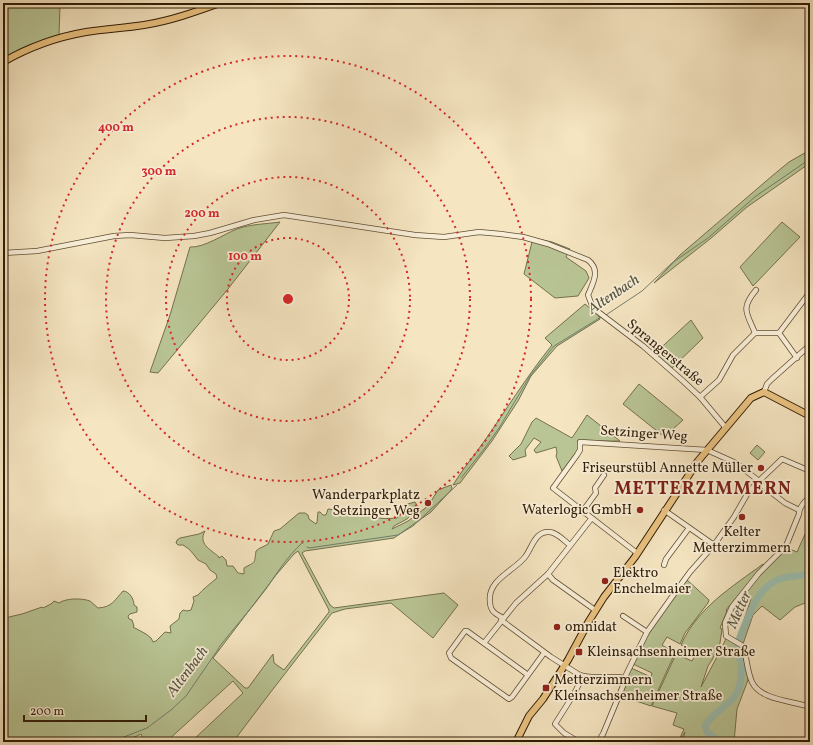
<svg xmlns="http://www.w3.org/2000/svg" width="813" height="745" font-family="Vollkorn,serif">
	<style>
		.green { fill: #b9c595; stroke: #74704d; fill-rule: evenodd }
		.lines { fill: none; stroke-linecap: round; stroke-linejoin: round }
		.stream { stroke: #717e6c; stroke-width: 1 }
		.river { stroke: #9cbfb0; stroke-width: 7 }
		.minor-casing { stroke: #614e34; stroke-width: 6 }
		.major-casing { stroke: #301c05; stroke-width: 8 }
		.minor { stroke: #f8eed7; stroke-width: 4.5 }
		.major { stroke: #eac280; stroke-width: 6 }
		.ring { fill: none; stroke: #d62828; stroke-width: 2; stroke-dasharray: 2 4 }
		.poi-dot { fill: #8f2418; stroke: #f8eed7; stroke-width: 1.5 }
		.labels { text-anchor: middle; dominant-baseline: central; stroke-width: 3.5; stroke-linejoin: round; paint-order: stroke }
		.street-label { font-size: 14px; fill: #301c05; stroke: #f8eed7 }
		.poi-label { font-size: 14px; fill: #301c05; stroke: #f8eed7; text-anchor: start }
		.water-label { font-size: 15px; font-style: italic; fill: #565541; stroke: #f8eed7 }
		.district-label { font-size: 18px; font-weight: bold; letter-spacing: 1px; fill: #7a1f14; stroke: #f8eed7 }
		.centre { fill: #d62828; stroke: #f8eed7; stroke-width: 2 }
		.ring-label { font-size: 12px; text-anchor: middle; font-weight: bold; fill: #d62828; stroke: #f8eed7; stroke-width: 3.5; stroke-linejoin: round; paint-order: stroke }
	</style>
	<rect width="100%" height="100%" fill="#f5e5c1"/>
	<filter id="stains"><feTurbulence type="fractalNoise" baseFrequency=".005" numOctaves="4"/><feColorMatrix values="0 0 0 0 .2 0 0 0 0 .09 0 0 0 0 .02 0 0 0 .5 -.17"/></filter>
	<radialGradient id="worn" r=".72"><stop offset=".6" stop-color="#630" stop-opacity="0"/><stop offset="1" stop-color="#630" stop-opacity=".3"/></radialGradient>
	<g class="green">
		<polygon points="3,3 65,3 60,5 59,35 20,49 3,59"/>
		<polygon points="810,150 810,163 747,207 710,239 654,283 680,255 772,176 789,162"/>
		<path d="M280 222 228 289 158 373 150 372 170 315 190 247C204 248 224 234 237 229 250 224 267 224 280 222Z"/>
		<polygon points="782,222 800,237 753,286 740,267"/>
		<polygon points="533,238 552,242 570,249 566,257 586,271 589,278 578,296 555,298 524,274"/>
		<path d="M585 304 598 315 600 319 557 346 531 376 518 401 492 441 460 483 453 485C462 470 473 457 483 443 506 410 527 376 552 345L545 338Z"/>
		<polygon points="691,320 703,338 669,371 652,356"/>
		<polygon points="639,384 683,420 672,430 669,428 662,435 623,404"/>
		<polygon points="587,415 620,441 579,441 579,449 562,471 556,456 557,453 556,447 536,453 534,450 541,442 534,438 525,450 526,456 513,460 509,456 521,444 532,422 536,418 572,438"/>
		<polygon points="757,445 765,452 758,460 750,453"/>
		<path d="M451 485 452 488 451 490 431 512 394 538 305 551 302 553 330 605 334 608 444 593 458 605 433 638 391 603 345 609 332 613 270 693 233 742H191L243 693 233 681 166 742H144L141 734 124 742H3V620L9 617 22 614 42 607 43 608 51 604 54 601 59 603C66 598 82 598 90 601 93 603 95 606 98 608 112 607 114 601 123 591 129 591 134 599 134 605L137 607V612L130 614 128 616 129 619 132 620 134 626 133 627 146 634 151 638 153 642 156 641 165 632 171 633 170 626 179 619 180 613 183 610 187 611 191 610 194 601 193 597 198 595C203 589 210 584 217 578L216 574 210 570 206 564 198 560 195 556 189 549 183 545H178L176 543 177 540 180 538 199 534 205 531C198 544 210 549 219 557V558L222 556 226 560 227 566H233L238 573 244 574V568C256 561 254 565 256 551 260 547 264 547 268 544 270 540 272 535 274 531L280 529 299 513H305L308 515 309 519 316 524 317 522 318 512H320L323 515H326L328 509 342 511 345 509 356 513H364C368 519 389 519 397 518L399 514 397 507 415 502 418 507 417 509 407 519 394 526 392 529 408 521 428 506 438 490ZM298 551 329 610V612L284 670 274 663 273 654 248 688H245L213 658 276 575 294 554Z"/>
		<polygon points="810,523 810,601 795,607 780,620 762,606 753,615 743,644 737,641 751,599 746,591 762,572 787,548 797,552"/>
		<path d="M763 564 764 565 726 610 727 611 720 628 722 629 720 643 712 660 708 666 701 687 719 653H721C721 646 726 642 726 636L743 646 746 656 748 680 737 709 734 742H682L685 732 680 741 679 740 684 729 673 725 677 713 652 706 676 654 692 661 697 652 681 645C697 608 732 587 763 564Z"/>
		<polygon points="686,579 709,600 708,603 685,633 680,644 667,637 662,645 675,653 651,706 621,696 625,679 631,668 651,677 652,673 633,664 646,637"/>
	</g>
	<g class="lines">
		<g class="stream">
			<polyline points="606,315 642,291 672,263 708,238 756,196 810,159"/>
			<polyline points="461,478 485,448 499,428 530,376 554,346 601,317"/>
			<polyline points="307,547 309,548 398,535 413,526 457,485"/>
			<path d="M219 647C234 628 251 609 266 589 277 573 287 557 302 543H303"/>
			<polyline points="3,740 24,742"/>
			<polyline points="111,742 147,728 171,710 186,696 219,648"/>
		</g>
		<path class="river" d="M720 742 707 732 705 726C713 711 733 705 739 688 741 682 742 671 741 664 741 659 737 654 737 649 738 640 743 629 747 620 754 603 761 586 780 579 789 576 800 576 810 574"/>
		<g class="minor-casing">
			<g id="minor">
				<path d="M3 253 37 251 114 236 130 235 165 238 194 236 210 233 254 220 284 215 415 235 444 237 479 232 501 234 523 237 548 244 588 260C601 270 593 283 588 295L593 308 643 346 683 381 700 397 726 428"/>
				<path d="M755 333C747 313 740 309 756 290"/>
				<polyline points="779,333 810,292"/>
				<polyline points="764,392 767,384 772,379 810,345"/>
				<polyline points="700,397 719,380 733,355 755,333 779,333 797,358"/>
				<polyline points="758,482 785,503 799,510"/>
				<path d="M810 497C805 501 799 507 799 514L786 546 759 573 732 607 725 623 726 636 743 646C747 658 747 671 752 682 760 700 793 701 810 707"/>
				<polyline points="809,506 810,506"/>
				<polyline points="664,510 714,545"/>
				<polyline points="582,512 596,493 595,488 604,475"/>
				<polyline points="637,553 553,488 577,455 580,450 580,442 707,450 736,463 759,481"/>
				<polyline points="664,565 666,559 689,528"/>
				<polyline points="548,574 553,580 595,610"/>
				<polyline points="623,616 647,632"/>
				<path d="M503 618C500 616 497 615 495 613 492 611 490 606 490 602 487 580 514 571 525 557 532 548 535 531 549 532 557 532 564 541 570 545"/>
				<polyline points="501,620 551,657 578,674 583,676 591,677 620,677 624,679"/>
				<polyline points="484,643 516,603 548,574 591,519"/>
				<polyline points="528,675 467,631 465,631 449,653 451,658 509,699 512,697 544,653"/>
				<polyline points="579,742 564,733 555,724 574,694 583,676"/>
				<polyline points="597,742 600,739 603,734 623,686 624,679 647,632 674,594 690,572 714,545 734,517 749,491 759,481 782,459 810,471"/>
			</g>
		</g>
		<g class="major-casing">
			<g id="major">
				<path d="M3 62C29 47 57 37 86 32 105 29 125 28 144 25 170 21 195 12 220 3"/>
				<polyline points="516,742 529,716 543,699 568,660 589,621 604,597 635,557 698,461 751,398 764,392 810,416"/>
			</g>
		</g>
		<use href="#minor" class="minor"/>
		<use href="#major" class="major"/>
	</g>
	<g class="ring">
		<circle cx="288" cy="299" r="61"/>
		<circle cx="288" cy="299" r="122"/>
		<circle cx="288" cy="299" r="182"/>
		<circle cx="288" cy="299" r="243"/>
	</g>
	<g class="poi-dot">
		<circle cx="761" cy="468" r="4"/>
		<circle cx="428" cy="503" r="4"/>
		<circle cx="640" cy="510" r="4"/>
		<circle cx="742" cy="517" r="4"/>
		<circle cx="605" cy="581" r="4"/>
		<circle cx="557" cy="627" r="4"/>
		<rect x="575" y="648" width="8" height="8" rx="2"/>
		<rect x="542" y="684" width="8" height="8" rx="2"/>
	</g>
	<g class="labels">
		<g class="street-label">
			<text transform="translate(665 353) rotate(40)">Sprangerstraße</text>
			<text transform="translate(644 434) rotate(4)">Setzinger Weg</text>
		</g>
		<g class="poi-label">
			<text x="753" y="468" text-anchor="end">Friseurstübl Annette Müller</text>
			<text x="420" y="495" text-anchor="end">Wanderparkplatz<tspan x="420" dy="16">Setzinger Weg</tspan></text>
			<text x="632" y="510" text-anchor="end">Waterlogic GmbH</text>
			<text x="742" y="532" text-anchor="middle">Kelter<tspan x="742" dy="16">Metterzimmern</tspan></text>
			<text x="613" y="573">Elektro<tspan x="613" dy="16">Enchelmaier</tspan></text>
			<text x="565" y="627">omnidat</text>
			<text x="587" y="652">Kleinsachsenheimer Straße</text>
			<text x="554" y="680">Metterzimmern<tspan x="554" dy="16">Kleinsachsenheimer Straße</tspan></text>
		</g>
		<g class="water-label">
			<text transform="translate(614 295) rotate(-34)">Altenbach</text>
			<text transform="translate(740 610) rotate(-66)">Metter</text>
			<text transform="translate(188 672) rotate(-53)">Altenbach</text>
		</g>
		<g class="district-label">
			<text x="703" y="489">METTERZIMMERN</text>
		</g>
	</g>
	<circle cx="288" cy="299" r="6" class="centre"/>
	<g class="ring-label">
		<text x="116" y="131">400 m</text>
		<text x="159" y="175">300 m</text>
		<text x="202" y="217">200 m</text>
		<text x="245" y="260">100 m</text>
	</g>
	<rect width="813" height="745" fill="none" stroke="#f5e5c1" stroke-width="16"/>
	<rect x="4" y="4" width="805" height="737" fill="none" stroke="#301c05" stroke-width="2"/>
	<rect x="8" y="8" width="797" height="729" fill="none" stroke="#301c05"/>
	<path d="M24 715v6h122v-6" fill="none" stroke="#301c05" stroke-width="2"/>
	<text x="30" y="715" font-size="12" fill="#301c05" stroke="#f8eed7" stroke-width="3" paint-order="stroke">200 m</text>
	<rect width="100%" height="100%" filter="url(#stains)"/>
	<rect width="100%" height="100%" fill="url(#worn)"/>
</svg>
